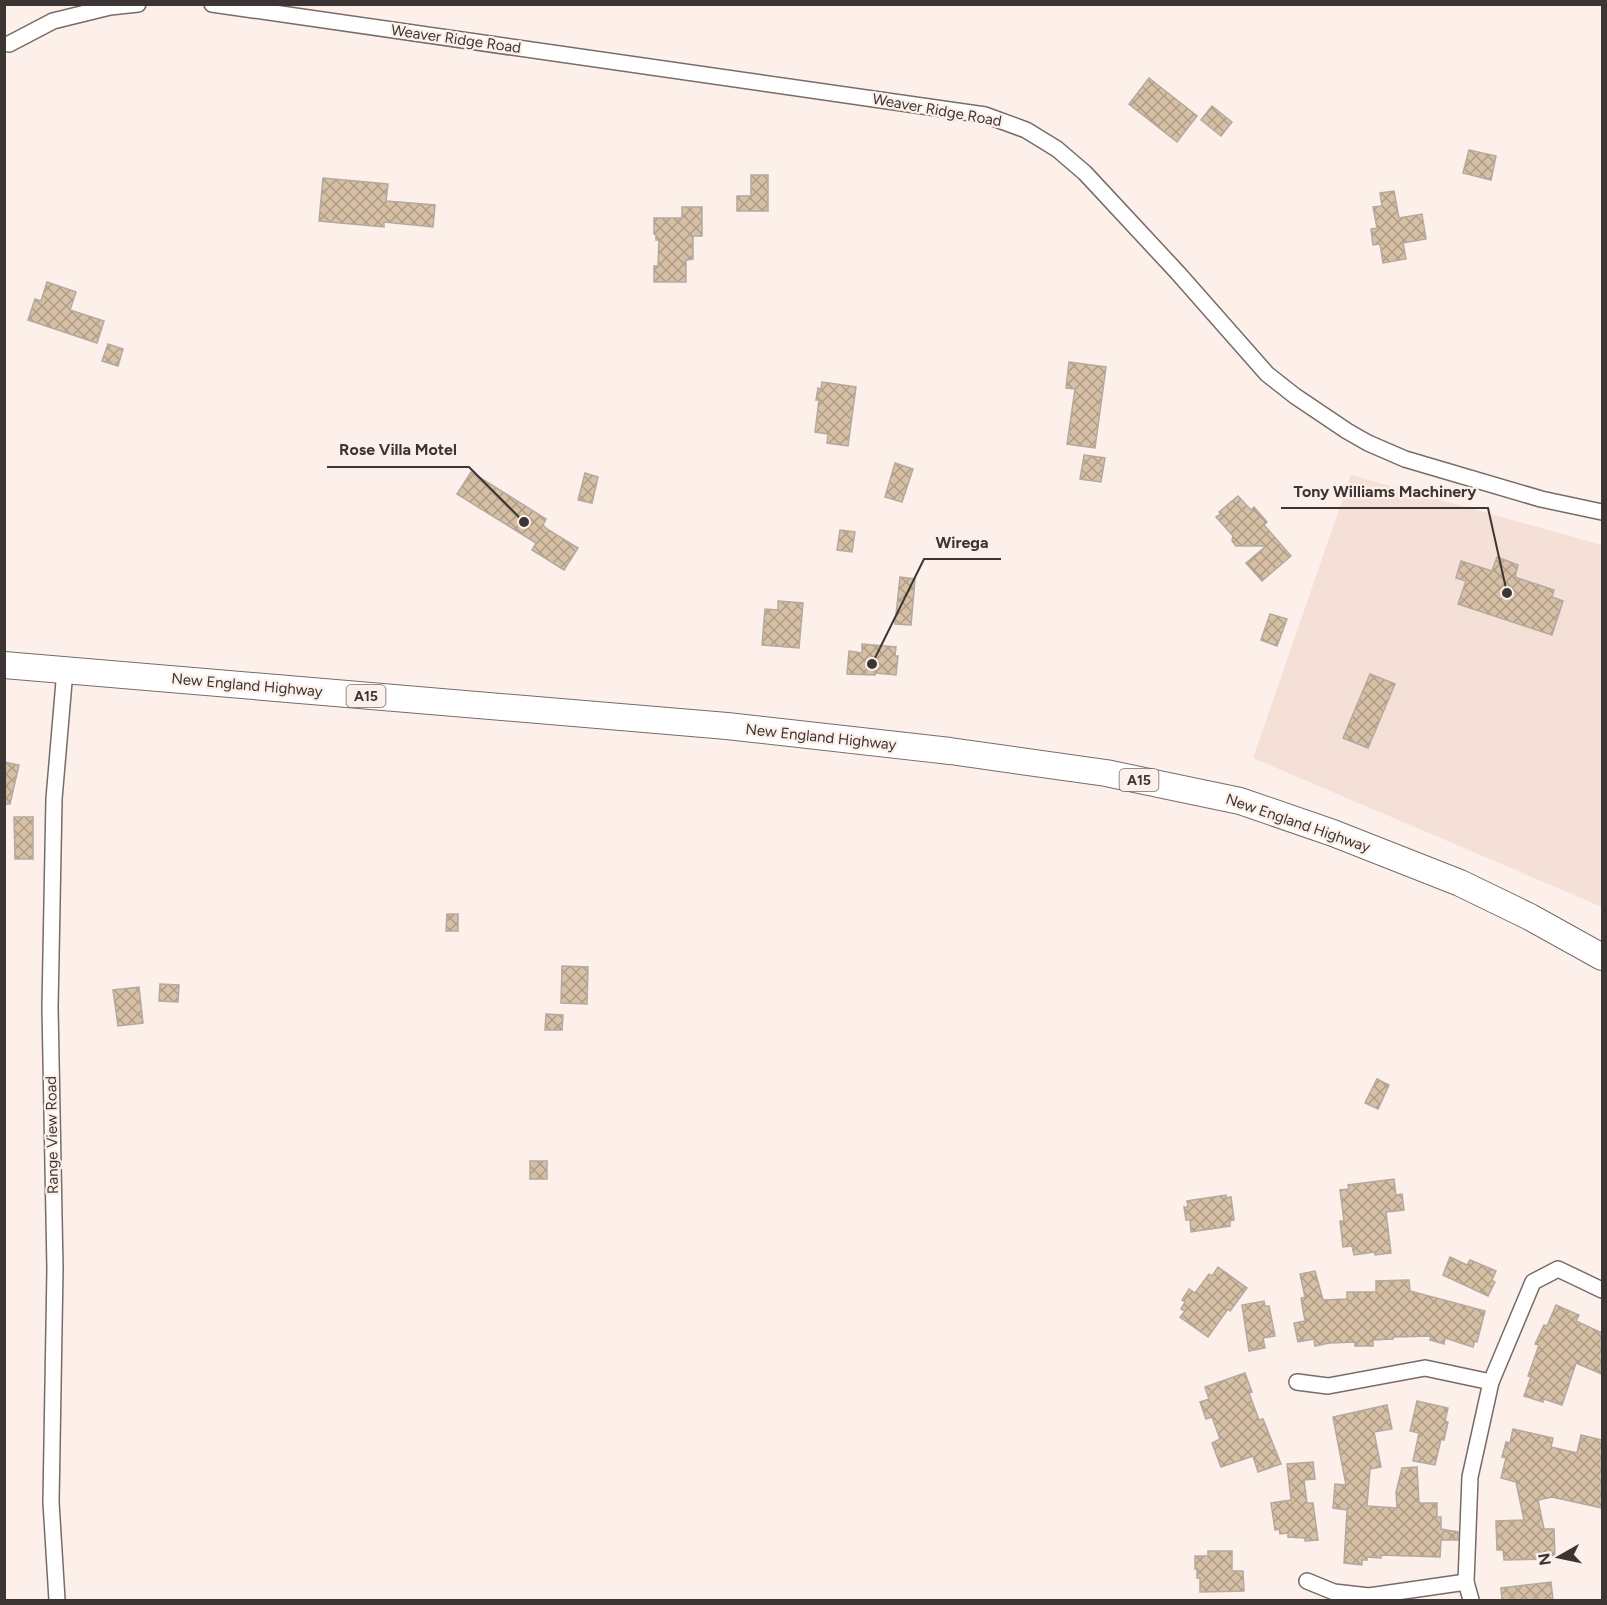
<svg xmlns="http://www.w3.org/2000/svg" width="1607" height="1605" font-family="Figtree,sans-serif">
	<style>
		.built { fill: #f4e0d6 }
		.building { fill: url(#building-cross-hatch); stroke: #b2aaa0; stroke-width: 1.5 }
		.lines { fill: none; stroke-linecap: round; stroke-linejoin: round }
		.minor-casing { stroke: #776c66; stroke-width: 18 }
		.trunk-casing { stroke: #776c66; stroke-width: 28 }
		.minor { stroke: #fff; stroke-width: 15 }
		.trunk { stroke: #fff; stroke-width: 26 }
		.labels { text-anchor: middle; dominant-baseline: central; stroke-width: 4.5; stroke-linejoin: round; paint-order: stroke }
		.shield { fill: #fdefe9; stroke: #756e6a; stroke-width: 1.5 }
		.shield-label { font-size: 14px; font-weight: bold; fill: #3b3633 }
		.street-label { font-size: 15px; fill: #3b3633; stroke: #fdefe9 }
		.leader { fill: none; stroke: #3b3633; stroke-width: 2 }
		.callout-dot { fill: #3b3633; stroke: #fdefe9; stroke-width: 2 }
		.callout-label { font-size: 16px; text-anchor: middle; font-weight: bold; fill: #3b3633; stroke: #fdefe9; stroke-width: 4.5; stroke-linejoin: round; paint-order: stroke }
	</style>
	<defs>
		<pattern id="building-cross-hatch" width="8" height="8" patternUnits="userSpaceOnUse" patternTransform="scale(1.5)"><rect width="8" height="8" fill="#d6bfa4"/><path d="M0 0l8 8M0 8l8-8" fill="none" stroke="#af9c86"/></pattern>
	</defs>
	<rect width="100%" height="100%" fill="#fdefe9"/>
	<polygon class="built" points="1351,475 1602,545 1602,907 1253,758"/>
	<g class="building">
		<polygon points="1149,78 1197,116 1177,142 1129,104"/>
		<polygon points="1212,106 1232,122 1221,136 1201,120"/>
		<polygon points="1469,150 1496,156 1491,180 1463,173"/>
		<polygon points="751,175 768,175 768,211 737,211 737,196 751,196"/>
		<polygon points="323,178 388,184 386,201 435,205 433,227 384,222 384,227 319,221"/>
		<polygon points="1394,191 1399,218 1422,214 1426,239 1403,243 1406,259 1383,263 1380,244 1373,245 1371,229 1377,228 1373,207 1382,206 1380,193"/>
		<polygon points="682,207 702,207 702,236 693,236 693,259 686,260 686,282 654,282 654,266 658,266 659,240 656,240 656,235 654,234 654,218 682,218"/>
		<polygon points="47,282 76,292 70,310 104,321 97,343 28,320 35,299 41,301"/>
		<polygon points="108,344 123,349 118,366 102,361"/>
		<polygon points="1069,362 1106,367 1095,448 1067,444 1075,389 1066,388"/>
		<polygon points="822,382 856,387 848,446 827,443 828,434 815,432 819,400 816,400 818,388 821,389"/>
		<polygon points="1084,455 1105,458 1101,482 1080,479"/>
		<polygon points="895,463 913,469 902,502 885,497"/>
		<polygon points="471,472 546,519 543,525 547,529 578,548 564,570 532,550 536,543 457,494"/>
		<polygon points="585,473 598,477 592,503 578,500"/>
		<polygon points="1238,496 1251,510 1254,507 1267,522 1264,525 1291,556 1262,581 1246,563 1266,546 1236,546 1232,541 1233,536 1216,517 1221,514 1219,512"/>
		<polygon points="840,530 855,532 852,552 837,550"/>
		<polygon points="1497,557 1518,565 1515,577 1554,590 1552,597 1563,601 1552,635 1458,604 1466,581 1456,578 1461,561 1492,571"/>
		<polygon points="900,577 915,579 911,625 895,624"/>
		<polygon points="778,601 803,603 799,648 762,645 765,609 778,610"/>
		<polygon points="1270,614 1287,619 1277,646 1261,640"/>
		<polygon points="862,644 896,647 895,656 898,656 896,675 875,673 875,675 847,674 849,651 862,653"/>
		<polygon points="1370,674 1395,684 1368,748 1343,738"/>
		<polygon points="4,762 19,765 10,804 4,804"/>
		<polygon points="14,817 33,817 33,859 15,859"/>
		<polygon points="447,914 458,914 458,931 446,931"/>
		<polygon points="562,966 588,967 587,1004 561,1003"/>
		<polygon points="160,984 179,985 178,1002 159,1001"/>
		<polygon points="139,987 143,1023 118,1026 113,990"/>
		<polygon points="546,1014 563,1015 562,1030 545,1030"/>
		<polygon points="1377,1079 1389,1085 1378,1109 1365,1103"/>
		<rect x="530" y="1161" width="17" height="18"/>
		<polygon points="1394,1179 1396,1195 1402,1194 1404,1210 1386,1212 1391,1253 1375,1255 1375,1252 1354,1255 1352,1246 1343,1247 1340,1221 1344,1221 1340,1190 1349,1189 1348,1185"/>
		<polygon points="1226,1195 1226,1198 1231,1197 1234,1220 1230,1221 1230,1226 1191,1232 1190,1220 1186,1220 1184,1207 1188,1207 1187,1201"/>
		<polygon points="1450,1257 1467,1265 1470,1260 1496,1271 1492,1280 1495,1282 1488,1296 1443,1275"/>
		<polygon points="1218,1267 1247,1288 1230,1311 1228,1309 1208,1337 1180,1317 1185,1311 1181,1309 1185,1302 1182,1300 1189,1289 1195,1293 1209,1274 1212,1276"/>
		<polygon points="1315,1271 1323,1300 1347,1299 1347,1292 1376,1292 1376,1281 1409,1280 1410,1291 1485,1311 1477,1342 1475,1341 1473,1347 1445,1338 1444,1344 1430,1340 1431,1336 1393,1337 1393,1339 1373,1340 1373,1346 1355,1346 1355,1342 1329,1343 1315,1346 1314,1339 1298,1342 1294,1323 1305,1321 1301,1298 1305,1297 1300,1274"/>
		<polygon points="1264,1301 1265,1306 1269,1306 1275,1336 1263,1338 1265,1348 1249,1351 1242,1305"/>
		<polygon points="1556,1305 1579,1315 1576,1321 1602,1333 1602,1374 1576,1363 1562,1405 1544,1399 1543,1402 1524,1396 1531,1377 1528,1376 1539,1345 1535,1344 1544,1325 1547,1326"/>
		<polygon points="1245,1373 1252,1392 1249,1393 1259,1420 1263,1419 1281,1464 1258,1472 1253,1456 1221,1467 1212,1443 1220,1439 1212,1417 1206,1419 1200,1402 1209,1399 1205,1387"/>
		<polygon points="1417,1401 1448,1408 1445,1421 1448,1422 1444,1440 1441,1439 1435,1465 1413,1461 1419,1433 1410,1431"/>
		<polygon points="1387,1405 1392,1429 1374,1432 1381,1467 1370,1469 1367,1506 1397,1508 1396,1492 1402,1468 1417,1467 1419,1503 1437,1503 1437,1517 1441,1517 1441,1529 1458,1532 1458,1540 1441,1540 1440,1557 1381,1555 1381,1558 1367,1557 1367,1560 1362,1560 1362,1565 1344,1563 1347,1510 1333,1508 1335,1484 1346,1485 1333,1417"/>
		<polygon points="1513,1429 1553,1438 1551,1447 1577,1453 1581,1435 1602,1440 1602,1508 1552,1497 1538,1500 1544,1529 1554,1529 1555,1559 1504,1560 1503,1550 1497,1550 1496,1521 1524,1520 1516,1482 1501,1478 1506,1458 1502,1457 1506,1442 1510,1443"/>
		<polygon points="1313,1462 1315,1479 1304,1480 1307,1503 1313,1503 1318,1540 1305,1541 1305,1538 1288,1537 1288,1533 1280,1534 1279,1529 1275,1530 1271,1503 1291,1500 1287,1464"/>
		<polygon points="1208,1551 1232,1551 1232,1571 1243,1571 1244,1591 1200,1592 1200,1578 1197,1578 1197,1569 1195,1569 1195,1556 1208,1556"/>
		<polygon points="1551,1582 1553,1600 1502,1600 1501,1588"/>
	</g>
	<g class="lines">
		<g class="minor-casing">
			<g id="minor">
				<polyline points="212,4 985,115 1026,130 1057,149 1085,173 1178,273 1267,374 1295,396 1347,431 1368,443 1405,459 1541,499 1602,512"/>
				<polyline points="9,44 53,21 110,7 138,4"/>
				<polyline points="1297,1382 1328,1386 1425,1368 1491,1382"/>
				<polyline points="1307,1581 1334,1592 1369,1596 1466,1582"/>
				<polyline points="57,1600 51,1502 55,1269 50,1007 54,799 65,670"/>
				<polyline points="1471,1600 1466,1582 1470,1477 1491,1382 1533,1282 1558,1269 1602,1290"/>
			</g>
		</g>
		<g class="trunk-casing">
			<polyline id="trunk" points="4,665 727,726 950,751 1106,773 1240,801 1333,833 1460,883 1530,917 1602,957"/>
		</g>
		<use href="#minor" class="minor"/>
		<use href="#trunk" class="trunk"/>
	</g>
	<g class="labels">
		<g class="shield">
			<rect x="346.5" y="685" width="39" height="22" rx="4.5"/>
			<rect x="1119.5" y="769" width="39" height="22" rx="4.5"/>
		</g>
		<g class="shield-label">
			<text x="366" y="696">A15</text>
			<text x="1139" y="780">A15</text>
		</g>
		<g class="street-label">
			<text transform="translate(456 39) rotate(8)">Weaver Ridge Road</text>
			<text transform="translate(937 110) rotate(10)">Weaver Ridge Road</text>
			<text transform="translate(247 685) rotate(5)">New England Highway</text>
			<text transform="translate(821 737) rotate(6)">New England Highway</text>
			<text transform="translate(1298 823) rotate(19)">New England Highway</text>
			<text transform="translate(52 1135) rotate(-91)">Range View Road</text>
		</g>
	</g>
	<path class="leader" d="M524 522L469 467H327M1507 593L1488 508H1281M872 664L924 559H1001"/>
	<g class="callout-dot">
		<circle cx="524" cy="522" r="6"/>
		<circle cx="1507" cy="593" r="6"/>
		<circle cx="872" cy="664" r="6"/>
	</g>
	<g class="callout-label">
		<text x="398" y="455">Rose Villa Motel</text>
		<text x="1385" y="497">Tony Williams Machinery</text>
		<text x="962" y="548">Wirega</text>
	</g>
	<rect width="1607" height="1605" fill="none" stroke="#3b3633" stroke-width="12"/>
	<g transform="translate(1559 1557) rotate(261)" stroke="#fdefe9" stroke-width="4.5" paint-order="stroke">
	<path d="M0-4.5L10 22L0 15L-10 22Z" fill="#3b3633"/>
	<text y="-9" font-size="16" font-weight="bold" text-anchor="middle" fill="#3b3633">N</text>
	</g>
</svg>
